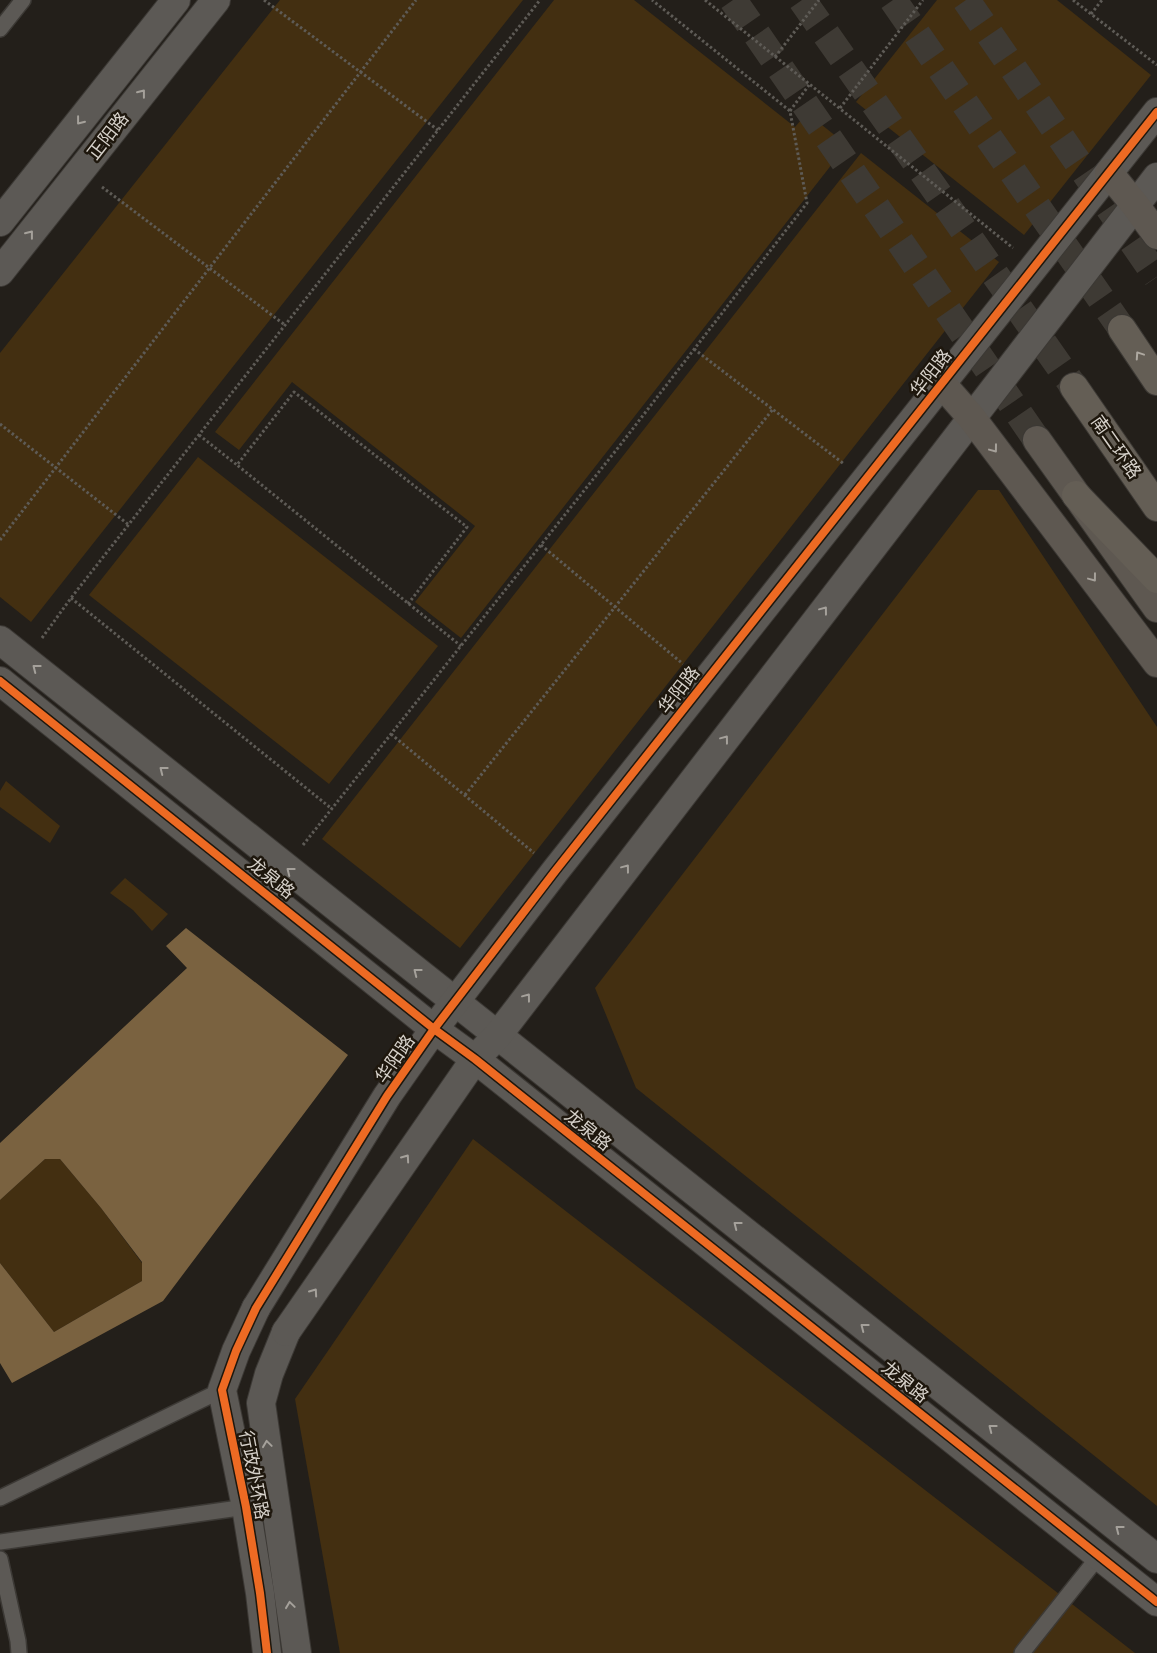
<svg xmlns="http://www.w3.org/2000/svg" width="1157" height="1653" font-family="Jost,'Noto Sans SC',sans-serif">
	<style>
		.green { fill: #432f11 }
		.water { fill: #7a6240 }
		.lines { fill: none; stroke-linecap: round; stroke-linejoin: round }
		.primary-tunnel { stroke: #3e3a34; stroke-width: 28; stroke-dasharray: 28 14; stroke-linecap: butt }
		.highway-tunnel { stroke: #3e3a34; stroke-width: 28; stroke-dasharray: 28 14; stroke-linecap: butt }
		.lane-casing { stroke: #3c3935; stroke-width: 18 }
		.street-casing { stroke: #3c3935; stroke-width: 30 }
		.secondary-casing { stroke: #3c3935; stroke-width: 30 }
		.primary-casing { stroke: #3c3935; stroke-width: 30 }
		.highway-casing { stroke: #3c3935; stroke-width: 30 }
		.path { stroke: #5e5b56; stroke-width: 3; stroke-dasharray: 2.5 2.5; stroke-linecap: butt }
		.lane { stroke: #5c5955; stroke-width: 15 }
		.street { stroke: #5c5955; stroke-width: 28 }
		.secondary { stroke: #5c5955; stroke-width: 28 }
		.primary { stroke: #5e5851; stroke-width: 28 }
		.highway { stroke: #645e55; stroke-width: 28 }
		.cycleway-casing { stroke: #1e170d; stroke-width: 11 }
		.cycleway { stroke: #ed6a23; stroke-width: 8 }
		.oneway { stroke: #a5a19b }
		.oneway2 { stroke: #aea9a1 }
		.oneway3 { stroke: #a6a19a }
		.labels { text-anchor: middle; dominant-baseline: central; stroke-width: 5; stroke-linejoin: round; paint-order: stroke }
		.street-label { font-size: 18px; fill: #d6d1ca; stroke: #1e170d }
	</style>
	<rect width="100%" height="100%" fill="#231f1a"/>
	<g class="green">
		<polygon points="280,0 523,0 31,622 0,597 0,353"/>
		<polygon points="554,0 634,0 795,127 807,113 847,145 461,638 415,602 475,526 292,382 239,450 215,432"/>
		<polygon points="937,0 1057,0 1151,75 1024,235 856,102"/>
		<polygon points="861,153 999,262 460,948 322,839"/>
		<polygon points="198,457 438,646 329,784 89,595"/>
		<polygon points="978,490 999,490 1157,727 1157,1506 636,1088 595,988"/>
		<polygon points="6,781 60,826 50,843 0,807 0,791"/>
		<polygon points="125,878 168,914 152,931 133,910 110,893"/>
		<polygon points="473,1139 1135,1653 340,1653 295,1399"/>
		<polygon points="45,1159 60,1159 101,1208 142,1263 142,1281 54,1332 0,1263 0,1200"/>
	</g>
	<polygon class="water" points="186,928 348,1055 163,1301 12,1383 0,1363 0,1263 54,1332 142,1281 142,1262 101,1208 60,1159 45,1159 0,1200 0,1143 187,968 166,946"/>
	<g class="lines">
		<g class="primary-tunnel">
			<polyline points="733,0 1037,440"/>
			<polyline points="966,0 1157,277"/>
		</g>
		<g class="highway-tunnel">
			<polyline points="802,0 1074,387"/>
			<polyline points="893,0 1122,329"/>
		</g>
		<g class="lane-casing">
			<g id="lane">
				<polyline points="0,29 23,0"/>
				<polyline points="0,1498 222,1390"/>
				<polyline points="0,1542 246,1507"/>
				<polyline points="0,1559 18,1641 19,1653"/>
				<polyline points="1022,1653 1099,1556"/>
			</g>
		</g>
		<g class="street-casing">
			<g id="street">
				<polyline points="256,1308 236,1351 222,1390 246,1507 260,1593 267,1653"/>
				<polyline points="286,1332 269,1374 261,1403 297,1653"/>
			</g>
		</g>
		<g class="secondary-casing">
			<g id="secondary">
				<polyline points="0,222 176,0"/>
				<polyline points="0,272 216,0"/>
				<polyline points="0,640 1157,1559"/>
				<polyline points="0,681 434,1029 475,1059 1157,1602"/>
				<polyline points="256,1308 387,1096 434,1029 556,870 1157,112"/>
				<polyline points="286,1332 475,1059 498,1035 1157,177"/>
			</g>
		</g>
		<g class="primary-casing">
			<g id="primary">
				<polyline points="1109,173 1135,205 1157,235"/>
				<polyline points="942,384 971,417 1157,663"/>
				<polyline points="1037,440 1157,608"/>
			</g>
		</g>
		<g class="highway-casing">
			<g id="highway">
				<polyline points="1122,329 1157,381"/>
				<polyline points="1074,387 1157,507"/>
				<polyline points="1076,495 1157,579"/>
			</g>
		</g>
		<g class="path">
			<polyline points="264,0 438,130"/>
			<polyline points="705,0 1013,248"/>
			<polyline points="1073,0 1157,65"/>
			<polyline points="1091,14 1102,0"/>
			<polyline points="775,57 819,0"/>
			<polyline points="840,108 923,0"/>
			<polyline points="790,111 809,85"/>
			<polyline points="102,187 285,325"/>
			<polyline points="694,349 844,464"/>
			<polyline points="0,424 129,525"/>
			<polyline points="199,435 237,465"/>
			<polyline points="0,540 416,0"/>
			<polyline points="541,545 683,664"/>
			<polyline points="71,598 332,809"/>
			<polyline points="408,604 467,527 294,392 237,465 461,646"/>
			<polyline points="42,638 71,598 540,0"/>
			<polyline points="391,734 534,853"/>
			<polyline points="465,795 773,409"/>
			<polyline points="303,845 621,444 807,203 790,111 652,0"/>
		</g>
		<use href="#lane" class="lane"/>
		<use href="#street" class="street"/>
		<use href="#secondary" class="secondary"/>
		<use href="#primary" class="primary"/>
		<use href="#highway" class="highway"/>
		<g class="cycleway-casing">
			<g id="cycleway">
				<polyline points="0,681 434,1029 475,1059 1157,1602"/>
				<polyline points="267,1653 260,1593 246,1507 222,1390 236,1351 256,1308 387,1096 434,1029 556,870 1157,112"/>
			</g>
		</g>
		<use href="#cycleway" class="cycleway"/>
	</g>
	<defs><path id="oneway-chevron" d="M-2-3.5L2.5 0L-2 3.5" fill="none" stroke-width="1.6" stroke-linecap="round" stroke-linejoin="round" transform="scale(1.25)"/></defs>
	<g class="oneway">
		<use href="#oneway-chevron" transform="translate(142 93) rotate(-52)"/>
		<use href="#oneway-chevron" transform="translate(80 121) rotate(128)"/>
		<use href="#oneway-chevron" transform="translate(30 234) rotate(-52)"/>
		<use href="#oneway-chevron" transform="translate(824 610) rotate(-53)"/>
		<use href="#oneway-chevron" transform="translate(36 668) rotate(-142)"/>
		<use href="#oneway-chevron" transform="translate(725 739) rotate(-53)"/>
		<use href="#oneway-chevron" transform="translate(163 770) rotate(-142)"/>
		<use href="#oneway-chevron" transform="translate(626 868) rotate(-53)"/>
		<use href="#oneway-chevron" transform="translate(290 871) rotate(-142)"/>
		<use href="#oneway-chevron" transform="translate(417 972) rotate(-142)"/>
		<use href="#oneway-chevron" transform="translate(527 997) rotate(-53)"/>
		<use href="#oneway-chevron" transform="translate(406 1158) rotate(-55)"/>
		<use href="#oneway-chevron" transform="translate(737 1225) rotate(-142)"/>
		<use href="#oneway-chevron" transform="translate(314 1292) rotate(-55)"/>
		<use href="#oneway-chevron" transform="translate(864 1327) rotate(-142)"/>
		<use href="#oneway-chevron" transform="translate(992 1428) rotate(-142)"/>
		<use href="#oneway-chevron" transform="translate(267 1444) rotate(-98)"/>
		<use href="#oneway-chevron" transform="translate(1119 1529) rotate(-142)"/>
		<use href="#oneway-chevron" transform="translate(290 1605) rotate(-98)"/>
	</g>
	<use class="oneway2" href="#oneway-chevron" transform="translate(1139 355) rotate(-124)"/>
	<g class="oneway3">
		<use href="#oneway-chevron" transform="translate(994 449) rotate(53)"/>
		<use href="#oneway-chevron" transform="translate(1093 578) rotate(53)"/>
	</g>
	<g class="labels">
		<g class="street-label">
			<text transform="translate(108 136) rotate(-52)">正阳路</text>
			<text transform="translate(931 373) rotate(-52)">华阳路</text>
			<text transform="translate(1116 447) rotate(55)">南二环路</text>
			<text transform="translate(679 690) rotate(-52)">华阳路</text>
			<text transform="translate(271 878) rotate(39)">龙泉路</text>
			<text transform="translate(395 1059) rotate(-55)">华阳路</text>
			<text transform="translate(588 1130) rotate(39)">龙泉路</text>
			<text transform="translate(905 1382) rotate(39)">龙泉路</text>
			<text transform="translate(254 1475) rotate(79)">行政外环路</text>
		</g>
	</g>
</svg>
